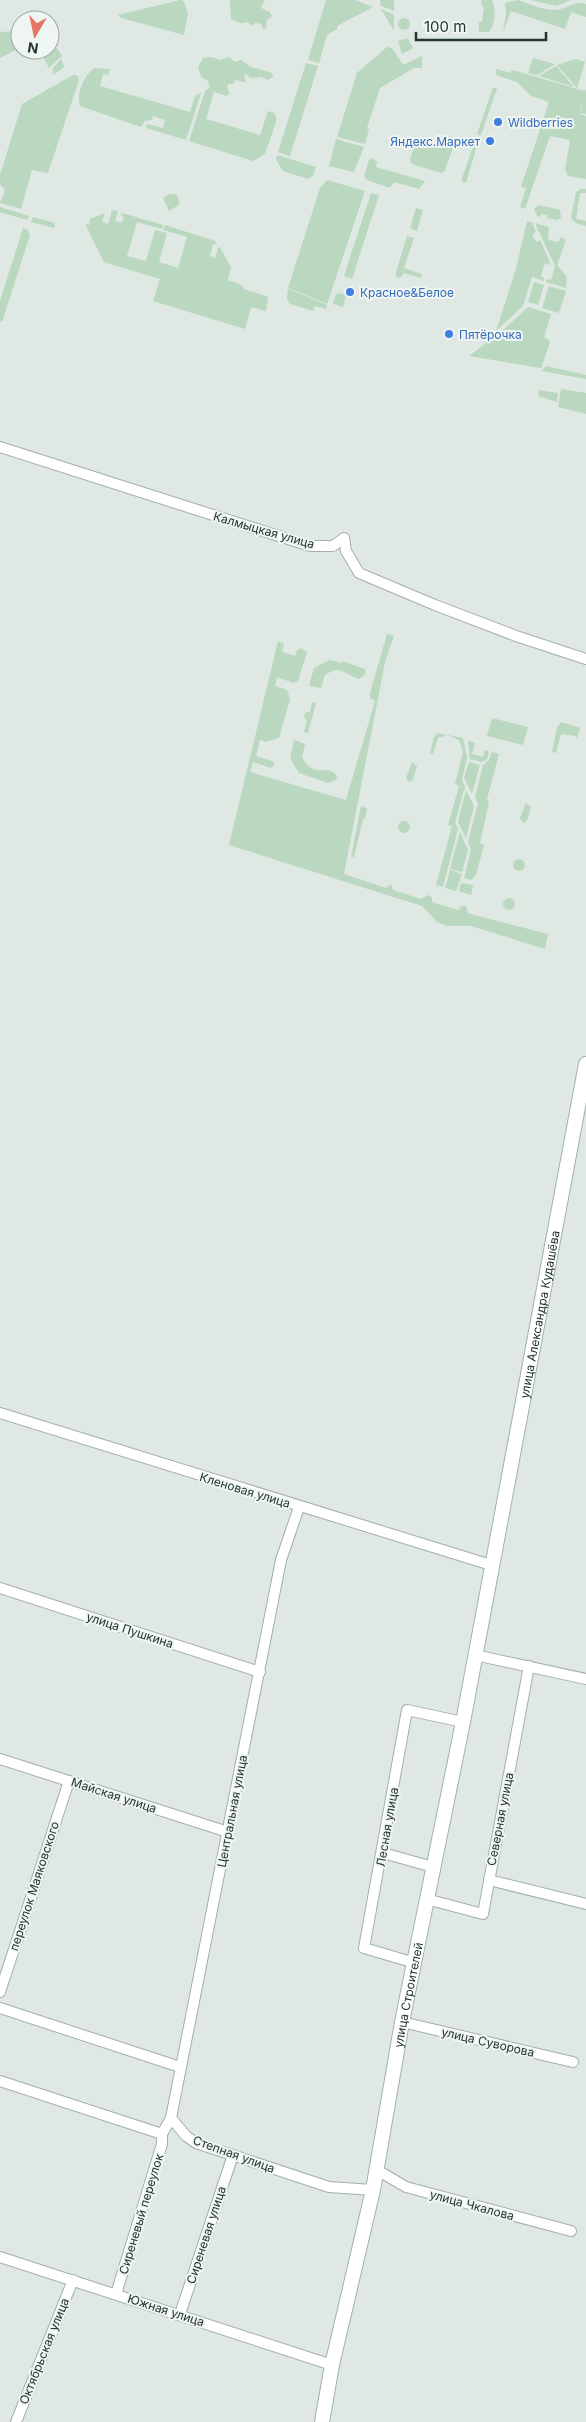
<svg xmlns="http://www.w3.org/2000/svg" width="586" height="2422" font-family="Inter,sans-serif">
	<style>
		.green { fill: #bad7bf }
		.lines { fill: none; stroke-linecap: round; stroke-linejoin: round }
		.street-casing { stroke: #a3afa9; stroke-width: 12 }
		.secondary-casing { stroke: #9fb3aa; stroke-width: 16 }
		.street { stroke: #fff; stroke-width: 10 }
		.secondary { stroke: #fff; stroke-width: 14 }
		.shop-dot { fill: #3f7fe0; stroke: #eff5f1; stroke-width: 2 }
		.labels { text-anchor: middle; dominant-baseline: central; stroke-width: 4; stroke-linejoin: round; paint-order: stroke }
		.shop-label { font-size: 12px; fill: #366cbe; stroke: #eff5f1; text-anchor: start }
		.street-label { font-size: 12px; fill: #22362f; stroke: #eff5f1 }
	</style>
	<rect width="100%" height="100%" fill="#dfe8e3"/>
	<g class="green">
		<polygon points="180,0 183,0 188,13 184,35 121,18 118,15"/>
		<polygon points="230,0 265,0 261,8 270,12 272,16 267,20 266,29 263,29 261,24 256,23 251,26 248,22 240,23 231,19"/>
		<polygon points="326,0 355,0 373,7 337,26 337,29 327,35 319,63 308,60"/>
		<polygon points="380,0 394,0 394,11 381,6"/>
		<path d="M481 0H492C496 10 496 23 489 32H479V22H482L484 7 482 6Z"/>
		<path d="M518 0C529 4 543 10 554 10 567 10 573 0 586 4V17L571 12 565 29 511 11 503 32 506 14 505 3Z"/>
		<polygon points="531,0 571,0 556,6"/>
		<polygon points="381,9 394,15 394,31"/>
		<circle cx="404" cy="24" r="6"/>
		<polygon points="20,31 20,48 0,58 0,32"/>
		<polygon points="408,38 413,48 402,54 398,41"/>
		<polygon points="387,47 392,48 403,65 422,56 422,68 414,68 380,88 367,128 369,129 365,144 337,137 357,73"/>
		<polygon points="57,48 62,56 49,68 42,55"/>
		<polygon points="211,57 221,60 228,57 236,62 241,60 251,67 272,73 273,77 268,80 261,77 251,78 244,73 246,82 235,80 233,84 229,84 227,86 229,93 227,96 214,92 206,119 260,135 268,111 274,113 277,119 265,154 253,161 189,141 205,91 210,87 208,81 201,77 198,67 203,58"/>
		<polygon points="533,58 555,64 537,75 528,73"/>
		<polygon points="61,59 64,67 53,75 53,68"/>
		<polygon points="576,59 585,62 577,88 557,65"/>
		<polygon points="306,63 318,66 290,156 278,152"/>
		<polygon points="556,66 574,87 539,76"/>
		<path d="M95 68 110 69 108 75 103 74 100 86 190 112 195 96 201 93 186 140 146 128 147 124 163 128 165 120 153 116 152 120 145 121 141 127 80 106C76 94 84 74 95 68Z"/>
		<polygon points="496,69 511,73 512,70 585,91 586,89 586,114 581,113 582,100 580,114 586,116 586,179 568,176 565,170 570,140 550,136 525,209 520,207 526,188 521,187 549,102 531,96 517,82 496,75"/>
		<polygon points="73,75 77,75 79,80 48,173 32,170 21,209 0,203 5,190 0,184 0,175 22,104"/>
		<polygon points="493,88 497,88 481,135 477,134"/>
		<polygon points="336,139 364,147 354,172 329,166"/>
		<polygon points="417,139 453,148 444,172 441,173 412,164 410,160"/>
		<polygon points="475,141 478,142 466,183 461,181"/>
		<polygon points="277,155 316,167 313,176 308,179 283,171 276,160"/>
		<polygon points="373,158 377,162 376,167 425,181 419,189 394,182 390,188 367,180 364,176 369,160"/>
		<polygon points="327,180 365,191 327,304 288,288 320,188"/>
		<polygon points="581,189 586,189 586,193 580,193 576,219 586,221 586,226 575,223 571,218 576,192"/>
		<polygon points="371,193 379,195 352,279 344,276"/>
		<polygon points="169,194 177,195 180,204 169,211 163,198"/>
		<polygon points="539,205 560,210 561,218 556,220 547,218 547,215 541,214 540,217 537,216 534,209"/>
		<polygon points="0,207 29,216 27,220 0,212"/>
		<polygon points="416,208 423,210 417,231 410,228"/>
		<polygon points="112,210 118,211 115,221 122,223 124,217 121,215 122,213 163,225 162,229 137,222 127,256 146,261 155,230 167,233 159,262 178,268 187,237 163,230 165,225 215,241 217,245 213,244 210,256 215,258 219,246 231,267 228,280 242,285 244,289 268,297 266,311 251,307 245,329 153,301 160,279 104,262 85,224 89,225 90,219 105,213 102,222 108,224"/>
		<polygon points="33,217 55,223 54,228 31,222"/>
		<polygon points="527,221 532,222 536,232 532,235 536,242 540,240 551,265 545,263 541,276 544,278 544,281 532,277 523,306 496,331 516,269"/>
		<polygon points="535,223 549,227 548,240 559,242 560,237 566,240 557,265 567,277 566,288 546,282 547,279 551,280 555,266"/>
		<polygon points="23,228 28,230 30,235 2,322 0,321 0,301"/>
		<polygon points="407,236 414,238 404,268 422,274 421,278 404,273 400,278 395,276"/>
		<polygon points="534,282 544,285 538,305 528,302"/>
		<polygon points="549,286 566,291 559,313 542,308"/>
		<polygon points="288,289 327,305 326,309 315,306 313,311 290,304 287,299"/>
		<polygon points="339,293 346,295 343,307 333,304 336,294"/>
		<polygon points="528,307 551,314 544,337 549,340 550,343 541,368 469,356 501,332"/>
		<polygon points="546,366 586,375 586,379 542,371"/>
		<polygon points="561,389 586,393 586,414 558,407"/>
		<polygon points="539,390 558,393 557,402 538,396"/>
		<polygon points="387,634 394,636 385,662 344,874 386,888 391,884 393,890 421,899 428,895 432,897 432,902 458,910 461,906 466,906 468,913 478,916 548,934 545,949 471,926 447,926 437,922 422,906 229,845 278,641 284,644 282,652 295,656 297,650 301,648 307,652 298,681 293,683 277,677 275,686 287,690 290,699 279,738 266,742 260,740 256,756 272,761 275,765 271,768 253,762 250,772 346,800 375,701 370,698 370,693"/>
		<path d="M330 660 341 663 342 661 365 669V675L359 679C343 674 342 664 325 675L321 688 309 686 314 668Z"/>
		<polygon points="312,702 316,703 308,733 304,732 307,721 304,717 305,713 310,712"/>
		<polygon points="492,718 528,727 523,745 487,736"/>
		<polygon points="561,722 580,728 577,739 576,736 561,734 556,753 552,752 557,728"/>
		<polygon points="438,733 463,738 467,758 462,780 465,787 455,822 458,829 443,887 436,885 452,826 448,825 459,786 455,784 463,752 459,740 447,735 438,738 433,754 430,753 434,737"/>
		<path d="M294 740 305 744 302 757C315 781 327 762 337 776L336 780 328 783 299 773 290 758Z"/>
		<polygon points="468,740 475,743 472,754 483,757 485,750 489,751 487,759 482,762 470,759"/>
		<polygon points="492,752 499,754 487,799 489,802 480,843 484,845 476,875 471,880 464,878 471,850 468,842 478,804 475,797 483,765 489,760"/>
		<polygon points="412,762 417,766 413,780 409,782 406,778"/>
		<polygon points="469,762 480,765 472,794 464,778"/>
		<polygon points="466,790 474,806 466,838 458,822"/>
		<polygon points="526,803 531,807 527,821 523,823 520,818"/>
		<polygon points="361,806 367,808 365,819 363,819 354,857 351,857"/>
		<circle cx="404" cy="827" r="6"/>
		<polygon points="460,832 468,850 462,872 450,869"/>
		<circle cx="519" cy="865" r="6"/>
		<polygon points="450,870 462,874 456,891 445,888"/>
		<polygon points="461,883 473,885 471,895 459,891"/>
		<circle cx="509" cy="904" r="6"/>
	</g>
	<g class="lines">
		<g class="street-casing">
			<g id="street">
				<polyline points="0,447 310,546 333,546 344,538 346,551 359,573 435,605 516,636 586,659"/>
				<polyline points="0,1413 491,1565"/>
				<polyline points="0,1588 260,1672"/>
				<polyline points="475,1655 586,1679"/>
				<polyline points="0,1759 228,1832"/>
				<polyline points="383,1853 433,1867"/>
				<polyline points="489,1880 586,1904"/>
				<polyline points="426,1899 483,1914 529,1666"/>
				<polyline points="415,1963 364,1948 407,1710 463,1722"/>
				<polyline points="0,1992 69,1781"/>
				<polyline points="0,2008 180,2067"/>
				<polyline points="402,2022 573,2062"/>
				<polyline points="0,2081 162,2134 171,2118 186,2136 196,2143 329,2187 373,2190"/>
				<polyline points="171,2118 281,1560 299,1507"/>
				<polyline points="377,2170 406,2187 571,2231"/>
				<polyline points="0,2257 332,2365"/>
				<polyline points="116,2294 162,2144 162,2134"/>
				<polyline points="180,2314 233,2155"/>
				<polyline points="16,2422 73,2280"/>
			</g>
		</g>
		<g class="secondary-casing">
			<g id="secondary">
				<path id="s1" d="M322 2422 332 2365 373 2190 402 2022 463 1722 586 1064"/>
			</g>
		</g>
		<use href="#street" class="street"/>
		<use href="#secondary" class="secondary"/>
	</g>
	<g class="shop-dot">
		<circle cx="498" cy="122" r="5"/>
		<circle cx="490" cy="141" r="5"/>
		<circle cx="350" cy="292" r="5"/>
		<circle cx="449" cy="334" r="5"/>
	</g>
	<g class="labels">
		<g class="shop-label">
			<text x="508" y="122">Wildberries</text>
			<text x="480" y="141" text-anchor="end">Яндекс.Маркет</text>
			<text x="360" y="292">Красное&amp;Белое</text>
			<text x="459" y="334">Пятёрочка</text>
		</g>
		<g class="street-label">
			<text transform="translate(264 530) rotate(16)">Калмыцкая улица</text>
			<text stroke="none"><textPath href="#s1" startOffset="1129">улица Александра Кудашёва</textPath></text>
			<text transform="translate(245 1490) rotate(17)">Кленовая улица</text>
			<text transform="translate(130 1630) rotate(18)">улица Пушкина</text>
			<text transform="translate(114 1795) rotate(18)">Майская улица</text>
			<text transform="translate(232 1811) rotate(-79)">Центральная улица</text>
			<text transform="translate(500 1819) rotate(-79)">Северная улица</text>
			<text transform="translate(387 1827) rotate(-80)">Лесная улица</text>
			<text transform="translate(34 1886) rotate(-72)">переулок Маяковского</text>
			<text stroke="none"><textPath href="#s1" startOffset="436">улица Строителей</textPath></text>
			<text transform="translate(488 2042) rotate(13)">улица Суворова</text>
			<text transform="translate(234 2154) rotate(20)">Степная улица</text>
			<text transform="translate(472 2205) rotate(15)">улица Чкалова</text>
			<text transform="translate(141 2214) rotate(-73)">Сиреневый переулок</text>
			<text transform="translate(206 2235) rotate(-72)">Сиреневая улица</text>
			<text transform="translate(166 2310) rotate(18)">Южная улица</text>
			<text transform="translate(44 2351) rotate(-68)">Октябрьская улица</text>
		</g>
	</g>
	<g transform="translate(35 35) rotate(189)"><circle r="24" fill="#eff5f1" stroke="#9da9a3"/>
	<path d="M0-4L9 19L0 12L-9 19Z" fill="#e27663"/>
	<text y="-8" font-size="14" font-weight="bold" text-anchor="middle" fill="#22362f">N</text>
	</g>
	<path d="M416 32v8h130v-8" fill="none" stroke="#22362f" stroke-width="2.5"/>
	<text x="424" y="32" font-size="15" fill="#22362f" stroke="#eff5f1" stroke-width="4" paint-order="stroke">100 m</text>
</svg>
